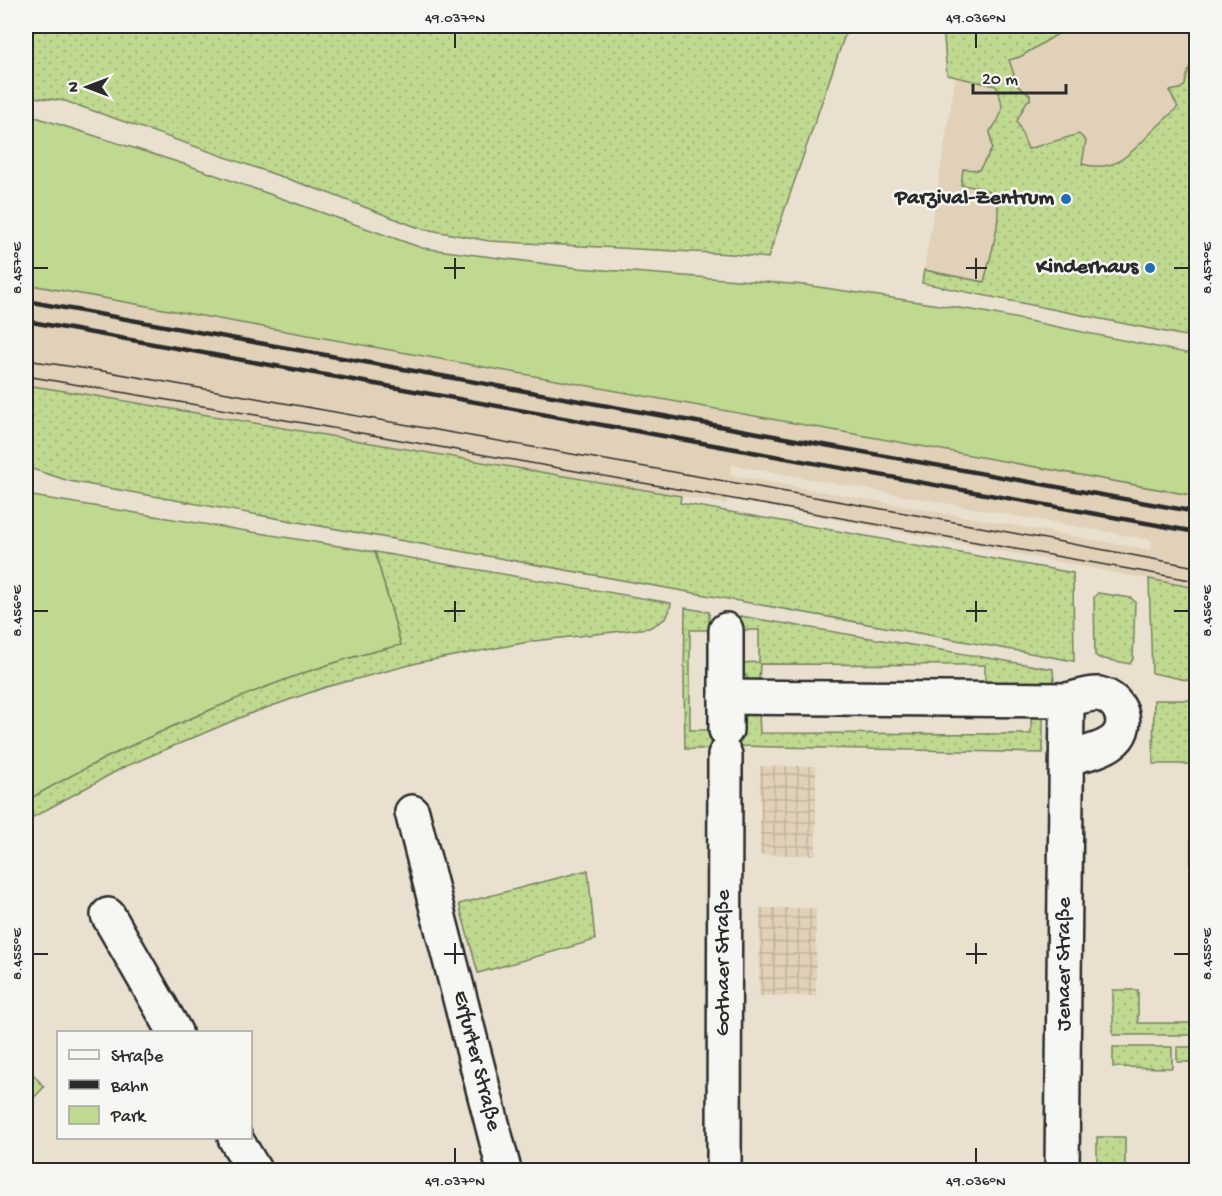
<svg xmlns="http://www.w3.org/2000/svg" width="1222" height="1196" font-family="'Gochi Hand',sans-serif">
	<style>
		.built { fill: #e0d1b8; fill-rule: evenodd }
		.industrial { fill: url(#industrial-grid) }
		.grass { fill: url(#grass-dots); stroke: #75825e; stroke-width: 1.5 }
		.green { fill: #bfd990; stroke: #75825e; stroke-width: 1.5 }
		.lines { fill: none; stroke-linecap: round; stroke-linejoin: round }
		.minor-casing { stroke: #2b2b2b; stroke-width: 38 }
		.minor { stroke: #f6f6f2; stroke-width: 33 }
		.tram { stroke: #2b2b2b; stroke-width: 1.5 }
		.rail { stroke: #2b2b2b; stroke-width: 4.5 }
		.ticks { fill: none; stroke: #2b2b2b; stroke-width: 2 }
		.poi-dot { fill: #1f6fb2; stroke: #f6f6f2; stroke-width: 2 }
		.labels { text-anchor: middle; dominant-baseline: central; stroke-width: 5; stroke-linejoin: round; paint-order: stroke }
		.poi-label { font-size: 22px; font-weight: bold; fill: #2b2b2b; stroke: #f6f6f2; text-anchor: end }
		.street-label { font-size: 22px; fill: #2b2b2b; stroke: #f6f6f2 }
		.neatline { fill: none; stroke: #2b2b2b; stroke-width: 2 }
		.ticks-label { font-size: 15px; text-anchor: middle; fill: #2b2b2b }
	</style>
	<defs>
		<pattern id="industrial-grid" width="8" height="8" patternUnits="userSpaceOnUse" patternTransform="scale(1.5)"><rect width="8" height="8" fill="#e0d1b8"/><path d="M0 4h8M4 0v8" fill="none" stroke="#c0b49e"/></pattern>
		<pattern id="grass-dots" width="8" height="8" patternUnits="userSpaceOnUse" patternTransform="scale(1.5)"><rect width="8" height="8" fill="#bfd990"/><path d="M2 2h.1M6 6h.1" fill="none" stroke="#a4ba7c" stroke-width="1.8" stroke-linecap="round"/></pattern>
	</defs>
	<rect width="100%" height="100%" fill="#e9e0d0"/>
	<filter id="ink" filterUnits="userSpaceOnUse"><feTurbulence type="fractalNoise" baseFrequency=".0167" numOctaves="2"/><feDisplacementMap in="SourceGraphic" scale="12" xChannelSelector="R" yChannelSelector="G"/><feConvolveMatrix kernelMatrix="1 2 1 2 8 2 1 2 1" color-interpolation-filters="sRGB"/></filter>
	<g filter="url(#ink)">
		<g class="built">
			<polygon points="964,26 1196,26 1196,338 922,283"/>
			<path d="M26 284 1196 496V588L728 499 726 504 84 394 26 385ZM732 465 1152 540 1151 550 730 475Z"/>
		</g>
		<g class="industrial">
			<rect x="760" y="766" width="56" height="89"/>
			<polygon points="760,908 816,908 816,996 759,996"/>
		</g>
		<g class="grass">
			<polygon points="26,26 848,26 768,258 731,254 489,241 419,228 328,193 65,101 26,96"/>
			<path d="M943 26H1071L1020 57 1009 60 1018 86 1030 95V100L1027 101 1017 121 1028 149 1079 134 1086 141 1082 164C1111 172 1125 159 1144 140 1155 128 1167 118 1178 107L1169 91 1180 89 1185 85C1187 64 1199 59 1192 35L1195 34 1192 26H1196V338L922 283 924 270 984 282C988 264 1007 208 993 194 986 187 971 187 961 185L963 169 979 170 992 149 990 131C1004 115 1005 106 996 86L947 75Z"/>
			<polygon points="26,385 84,394 681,496 680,503 1073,573 1074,661 69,481 26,467"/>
			<path d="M375 552 671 603C669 620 663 620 649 628L534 641 421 662 326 687 249 714 122 768 26 821V801C85 766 147 737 210 710 272 683 335 659 401 645Z"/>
			<polygon points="1149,579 1196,588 1196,682 1152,673"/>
			<polygon points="1098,593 1131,598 1135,602 1133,659 1130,664 1099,658 1095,655 1094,597"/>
			<polygon points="685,608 709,612 709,630 690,630 690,730 710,730 710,749 685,749 684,680"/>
			<path d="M740 616 1053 669 1054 682 1030 687 985 684V665L760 664 759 683C747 682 743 673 739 663L759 662V630H739Z"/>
			<polygon points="1154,700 1196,700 1196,764 1153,764"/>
			<path d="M751 712H759L760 733 1031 734V713L1037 714 1043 718V753L737 746C738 731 737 719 751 712Z"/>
			<polygon points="588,870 595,940 478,973 459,904"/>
			<polygon points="1113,990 1138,990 1138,1023 1191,1023 1191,1035 1113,1035"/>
			<polygon points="1113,1047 1172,1047 1172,1068 1113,1067"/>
			<rect x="1177" y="1047" width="19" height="15"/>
			<polygon points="26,1066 44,1087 26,1106"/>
			<polygon points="1125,1137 1125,1170 1097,1170 1097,1137"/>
		</g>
		<g class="green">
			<polygon points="26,114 190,166 422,248 578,268 805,285 979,311 1196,355 1196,496 26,284"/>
			<path d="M26 495 375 552 401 645C335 659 272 683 210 710 147 737 85 766 26 801Z"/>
			<polygon points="1191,828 1196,828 1196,960 1190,960"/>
		</g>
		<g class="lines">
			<g class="minor-casing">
				<g id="minor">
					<polyline points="726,630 726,730"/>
					<path d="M726 697 1067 700C1077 698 1089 693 1099 694 1123 699 1132 729 1111 743 1098 752 1081 754 1067 758"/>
					<polyline points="412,812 504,1170"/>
					<polyline points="108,915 175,1032"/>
					<polyline points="235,1138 254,1170"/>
					<polyline points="724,1170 725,755"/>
					<polyline points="1062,1170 1067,700"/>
				</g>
			</g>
			<use href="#minor" class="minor"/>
			<g class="tram">
				<polyline points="26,360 109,372 916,515 1196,567"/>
				<polyline points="26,376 344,430 1196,581"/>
			</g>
			<g class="rail">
				<polyline points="26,301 1196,512"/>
				<polyline points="26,321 1196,532"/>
			</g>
		</g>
	</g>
	<path class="ticks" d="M455 33V48M976 33V48M455 258V279M976 258V279M33 268H48M444 268H465M966 268H987M1174 268H1189M455 601V622M976 601V622M33 611H48M444 611H465M966 611H987M1174 611H1189M455 943V964M976 943V964M33 954H48M444 954H465M966 954H987M1174 954H1189M455 1148V1163M976 1148V1163"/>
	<g class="poi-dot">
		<circle cx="1066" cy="199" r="6"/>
		<circle cx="1150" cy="268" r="6"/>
	</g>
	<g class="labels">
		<g class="poi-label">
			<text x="1054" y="199">Parzival-Zentrum</text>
			<text x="1138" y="268">Kinderhaus</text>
		</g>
		<g class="street-label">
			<text transform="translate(724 963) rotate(-90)">Gothaer Straße</text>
			<text transform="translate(1065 964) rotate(-90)">Jenaer Straße</text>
			<text transform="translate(476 1061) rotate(76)">Erfurter Straße</text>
		</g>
	</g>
	<rect width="1222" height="1196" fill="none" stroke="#f6f6f2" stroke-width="66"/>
	<rect x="57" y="1031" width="195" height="108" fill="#f6f6f2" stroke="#a5a5a2" stroke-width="1.5"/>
	<rect x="69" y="1050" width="30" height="9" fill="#f6f6f2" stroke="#a5a5a2" stroke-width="1.5"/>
	<text x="111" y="1061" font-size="18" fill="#2b2b2b">Straße</text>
	<rect x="69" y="1080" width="30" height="9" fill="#2b2b2b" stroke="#a5a5a2" stroke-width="1.5"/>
	<text x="111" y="1091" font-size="18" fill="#2b2b2b">Bahn</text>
	<rect x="69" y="1106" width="30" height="18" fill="#bfd990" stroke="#a5a5a2" stroke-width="1.5"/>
	<text x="111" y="1121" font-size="18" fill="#2b2b2b">Park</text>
	<g transform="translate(87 87) rotate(270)" stroke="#f6f6f2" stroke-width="4.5" paint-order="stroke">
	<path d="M0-4.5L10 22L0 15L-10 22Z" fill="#2b2b2b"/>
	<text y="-9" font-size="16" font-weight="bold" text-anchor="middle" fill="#2b2b2b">N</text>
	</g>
	<path d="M973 84v9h93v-9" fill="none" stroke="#2b2b2b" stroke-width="3"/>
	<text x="982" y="84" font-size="18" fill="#2b2b2b" stroke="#f6f6f2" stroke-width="4.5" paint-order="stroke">20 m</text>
	<rect x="33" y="33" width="1156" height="1130" class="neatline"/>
	<g class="ticks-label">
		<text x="455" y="22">49.037°N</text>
		<text x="976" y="22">49.036°N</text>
		<text transform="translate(1206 268) rotate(-90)" y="5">8.457°E</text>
		<text transform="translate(16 268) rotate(-90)" y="5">8.457°E</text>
		<text transform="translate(1206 611) rotate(-90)" y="5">8.456°E</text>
		<text transform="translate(16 611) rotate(-90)" y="5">8.456°E</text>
		<text transform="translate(1206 954) rotate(-90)" y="5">8.455°E</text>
		<text transform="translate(16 954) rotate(-90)" y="5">8.455°E</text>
		<text x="455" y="1185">49.037°N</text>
		<text x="976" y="1185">49.036°N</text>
	</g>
</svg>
